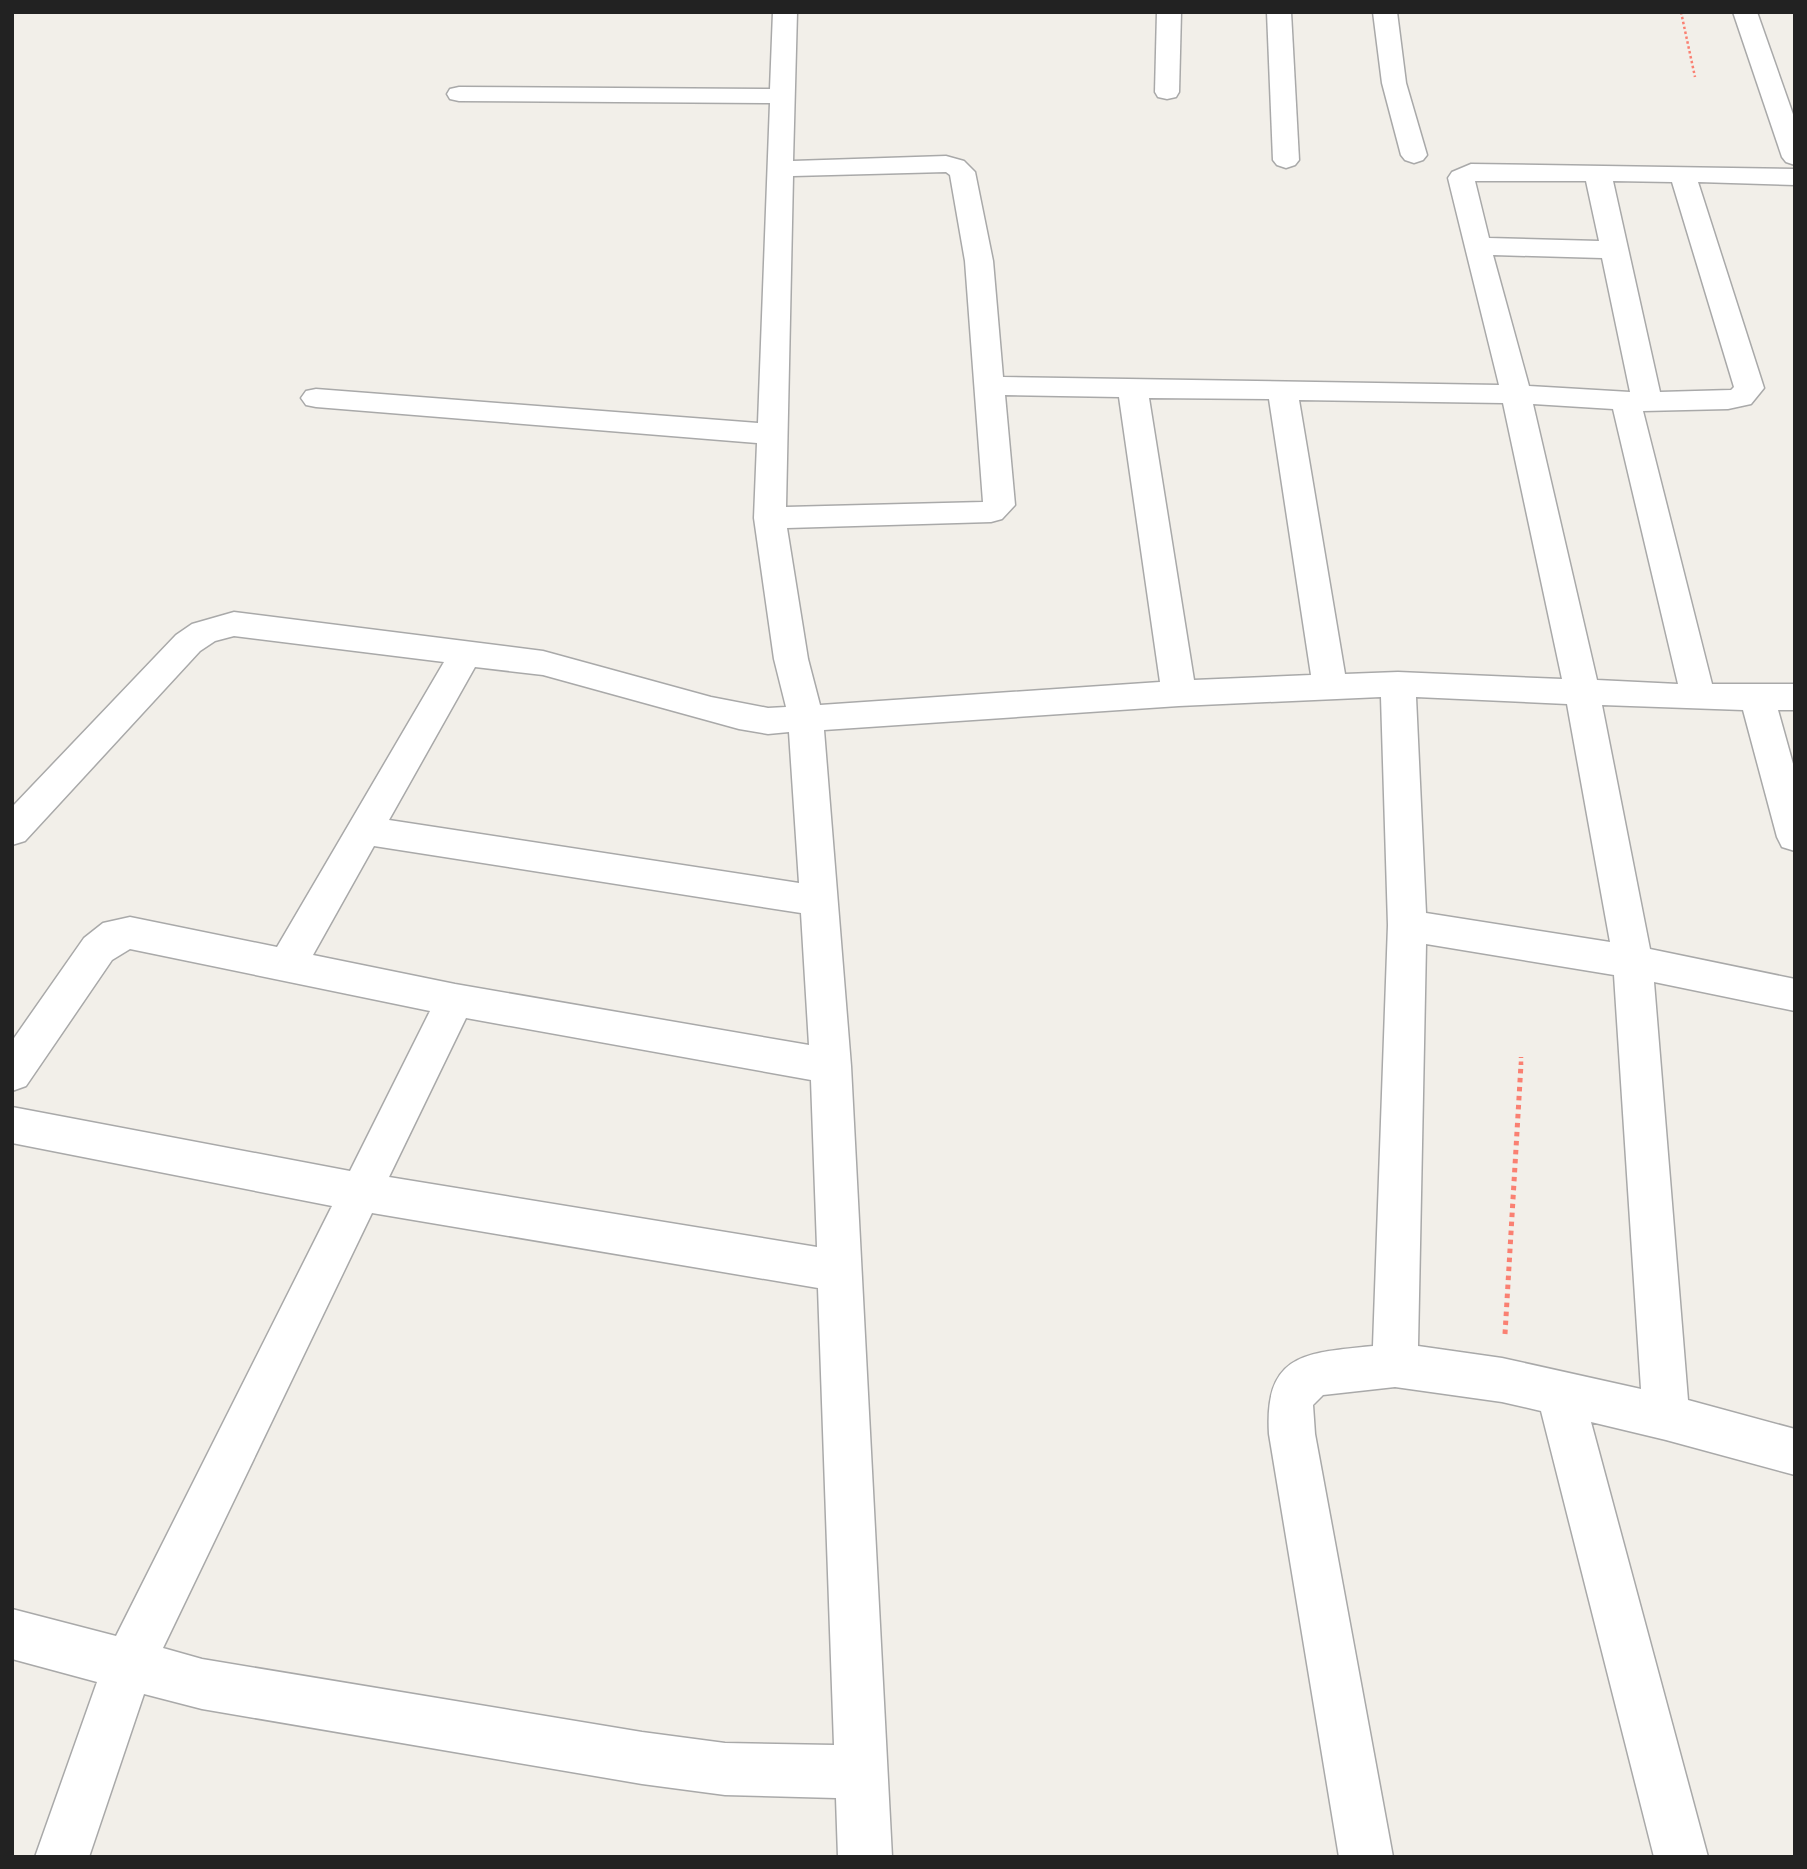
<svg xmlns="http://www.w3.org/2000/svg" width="1807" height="1869" font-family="'Source Sans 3',sans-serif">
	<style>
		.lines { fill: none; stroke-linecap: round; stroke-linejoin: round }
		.minor-casing { stroke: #a9a9a9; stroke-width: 3 }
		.path-far2 { stroke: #fa8072; stroke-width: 2.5; stroke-dasharray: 2.5 2.5; stroke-linecap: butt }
		.path-far1 { stroke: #fa8072; stroke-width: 4.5; stroke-dasharray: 3.5 3.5; stroke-linecap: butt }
		.path { stroke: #fa8072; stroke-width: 5; stroke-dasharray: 4.5 4.5; stroke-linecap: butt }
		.minor { fill: #fff; fill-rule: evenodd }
	</style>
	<rect width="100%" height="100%" fill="#f2efe9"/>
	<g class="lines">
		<g class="minor-casing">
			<g id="minor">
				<path d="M773 12H797L793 161 946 156 964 161 975 172 993 261 1003 377 1499 385 1448 178 1452 172 1471 164 1795 169V185L1698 182 1764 388 1751 404 1728 409 1643 411 1712 684H1795V710H1778L1795 771V851L1782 847 1777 837 1743 710 1602 705 1650 949 1795 979V1011L1654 982 1688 1400 1795 1429V1475L1666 1440 1591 1422 1708 1857H1654L1541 1411 1502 1402 1395 1387 1323 1395 1313 1405 1315 1434 1393 1857H1339L1269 1434C1264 1352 1307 1353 1373 1346L1388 925 1381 697 1179 706 824 730 851 1066 892 1857H838L836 1798 725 1795 642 1784 202 1709 144 1694 89 1857H35L97 1682 12 1659V1609L116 1636 332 1206 12 1143V1107L350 1171 430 1011 130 949 112 960 26 1086 12 1091V1041L84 938 103 923 130 917 277 947 444 662 234 636 215 641 200 651 25 841 12 845V807L176 635 192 624 234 612 543 651 711 697 768 708 786 707 774 659 754 518 757 443 316 407 306 405 301 398 306 391 316 389 758 423 770 103 459 101 450 99 447 94 450 89 459 87 770 89ZM946 172 950 175 965 261 983 502 786 507 793 176ZM1475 181H1586L1599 241 1489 238ZM1613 181 1672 182 1734 387 1731 390 1660 392ZM1493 255 1602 258 1630 392 1529 386ZM1005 395 1119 397 1160 682 820 705 808 659 787 528 991 522 1002 519 1015 505ZM1149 398 1269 399 1311 675 1194 680ZM1299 400 1503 403 1562 679 1398 672 1345 674ZM1533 404 1613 409 1678 684 1597 680ZM475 667 543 675 739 729 768 734 789 732 799 883 389 820ZM1416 697 1567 704 1610 942 1426 913ZM374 846 801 913 809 1045 455 984 313 955ZM1426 944 1614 975 1641 1389 1502 1358 1418 1346ZM466 1018 811 1080 817 1247 389 1177ZM372 1213 818 1288 834 1745 725 1743 642 1732 202 1659 163 1648Z"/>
				<polygon points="1157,12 1181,12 1179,92 1176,97 1167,99 1158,97 1155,92"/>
				<polygon points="1267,12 1291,12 1299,160 1295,165 1286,168 1277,165 1273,160"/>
				<polygon points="1373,12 1397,12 1406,83 1427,155 1423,160 1414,163 1405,160 1401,155 1382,83"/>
				<polygon points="1733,12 1757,12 1795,120 1795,165 1786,162 1782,157"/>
			</g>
		</g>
		<polyline class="path-far2" points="1681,12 1695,77"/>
		<polyline class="path-far1" points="1521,1065 1521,1057"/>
		<polyline class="path" points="1505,1334 1521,1064"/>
		<use href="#minor" class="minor"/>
	</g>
	<rect width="1807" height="1869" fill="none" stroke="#222222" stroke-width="28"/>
</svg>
